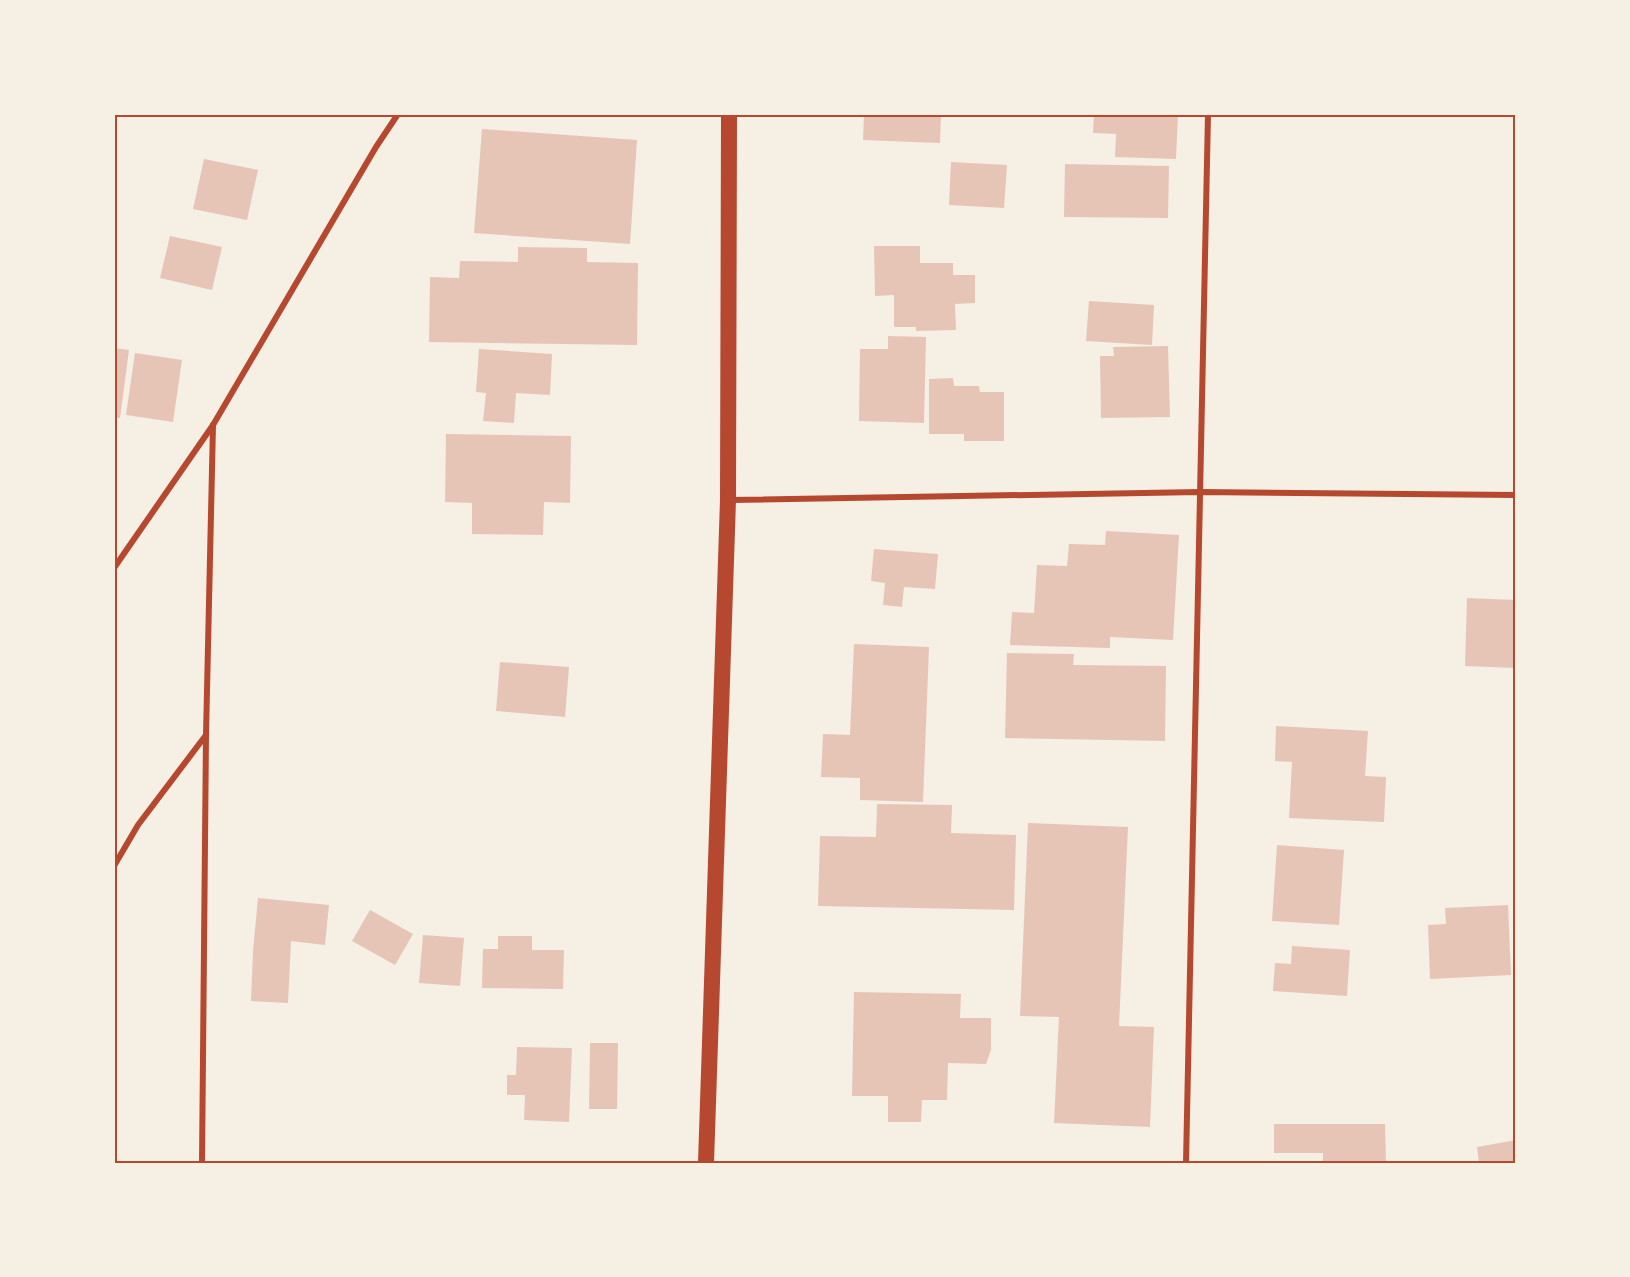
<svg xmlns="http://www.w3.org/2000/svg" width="1630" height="1277" font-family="Arial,sans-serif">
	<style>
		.building { fill: #e6c5b7 }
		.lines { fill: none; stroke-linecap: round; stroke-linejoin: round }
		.minor { stroke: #b5482f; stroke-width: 6 }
		.trunk { stroke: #b5482f; stroke-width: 16 }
		.neatline { fill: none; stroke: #b5482f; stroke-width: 2 }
	</style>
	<rect width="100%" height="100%" fill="#f6efe4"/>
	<g class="building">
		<polygon points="864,114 941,114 940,143 863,140"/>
		<polygon points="1094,114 1178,114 1176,159 1115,157 1116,134 1093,133"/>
		<polygon points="482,129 637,140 630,244 474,233"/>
		<polygon points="204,159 258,170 247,220 193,209"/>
		<polygon points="951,162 1007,165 1004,208 949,205"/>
		<polygon points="1065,164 1169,166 1168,218 1064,217"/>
		<polygon points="170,236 222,247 212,290 160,278"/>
		<polygon points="874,246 920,246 920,263 953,263 953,275 975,275 975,303 955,304 956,330 916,331 916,327 894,327 894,295 875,296"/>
		<polygon points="518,247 587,248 587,262 638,263 637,345 429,342 430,277 459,278 460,261 518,262"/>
		<polygon points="1089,301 1154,305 1152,345 1086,341"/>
		<polygon points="888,336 926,337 924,423 859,421 860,349 888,349"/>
		<polygon points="1168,346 1170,417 1101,418 1100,356 1114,356 1113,347"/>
		<polygon points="114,348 129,350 120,418 114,417"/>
		<polygon points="479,349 552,354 550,395 516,393 514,423 483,421 486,393 476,392"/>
		<polygon points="135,353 182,360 173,422 126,415"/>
		<polygon points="953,378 954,386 979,386 980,392 1004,392 1004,441 964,441 964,434 929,434 929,379"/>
		<polygon points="446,434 571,436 570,503 544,502 543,535 472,534 472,503 445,502"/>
		<polygon points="1106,531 1179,535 1173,640 1110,637 1110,648 1010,645 1012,612 1034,613 1037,565 1067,566 1069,544 1105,545"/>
		<polygon points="874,549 938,554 935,589 904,587 902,607 883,605 885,583 871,581"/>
		<polygon points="1467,598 1516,600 1516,668 1465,666"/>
		<polygon points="854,644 929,647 923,802 860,800 860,778 821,777 823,734 850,735"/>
		<polygon points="1007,653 1074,654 1073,665 1166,666 1165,741 1005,738"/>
		<polygon points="500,662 569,667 565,717 496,711"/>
		<polygon points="1276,726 1368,731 1365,776 1386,777 1384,822 1289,818 1292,762 1275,761"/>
		<polygon points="877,804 952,805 951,833 1016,835 1014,910 818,906 820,836 876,837"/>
		<polygon points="1028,823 1128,827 1119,1026 1154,1027 1150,1127 1054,1123 1059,1017 1020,1016"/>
		<polygon points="1277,845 1344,850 1339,925 1272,921"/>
		<polygon points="258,898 329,905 325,945 291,941 288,1003 251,1001 253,951"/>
		<polygon points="1508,905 1511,975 1430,979 1428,925 1446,924 1445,908"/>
		<polygon points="370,910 413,934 395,965 352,941"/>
		<polygon points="423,935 464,938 460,986 419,983"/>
		<polygon points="498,936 532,936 532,950 564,950 563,989 482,988 483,949 498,949"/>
		<polygon points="1292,946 1350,950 1347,996 1273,991 1275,963 1291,964"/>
		<polygon points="854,992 961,994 960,1018 991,1018 991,1050 986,1064 948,1063 947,1100 922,1100 921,1122 888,1122 888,1096 852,1096"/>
		<polygon points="590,1043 618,1043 617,1109 589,1109"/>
		<polygon points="517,1047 572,1048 569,1122 524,1120 525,1095 507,1095 507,1075 516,1075"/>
		<polygon points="1274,1124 1385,1124 1386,1163 1323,1163 1323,1153 1274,1153"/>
		<polygon points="1516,1140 1516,1163 1479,1163 1477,1147"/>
	</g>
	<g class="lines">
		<g class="minor">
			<polyline points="731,500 1200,492 1516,495"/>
			<polyline points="114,568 213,425 376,147 398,114"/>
			<polyline points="114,866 138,825 206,735"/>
			<polyline points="202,1163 206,735 213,425"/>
			<polyline points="1186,1163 1208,114"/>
		</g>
		<polyline class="trunk" points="706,1163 728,500 729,114"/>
	</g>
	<rect width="1630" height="1277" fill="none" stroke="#f6efe4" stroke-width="231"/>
	<rect x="116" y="116" width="1398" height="1046" class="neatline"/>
</svg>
